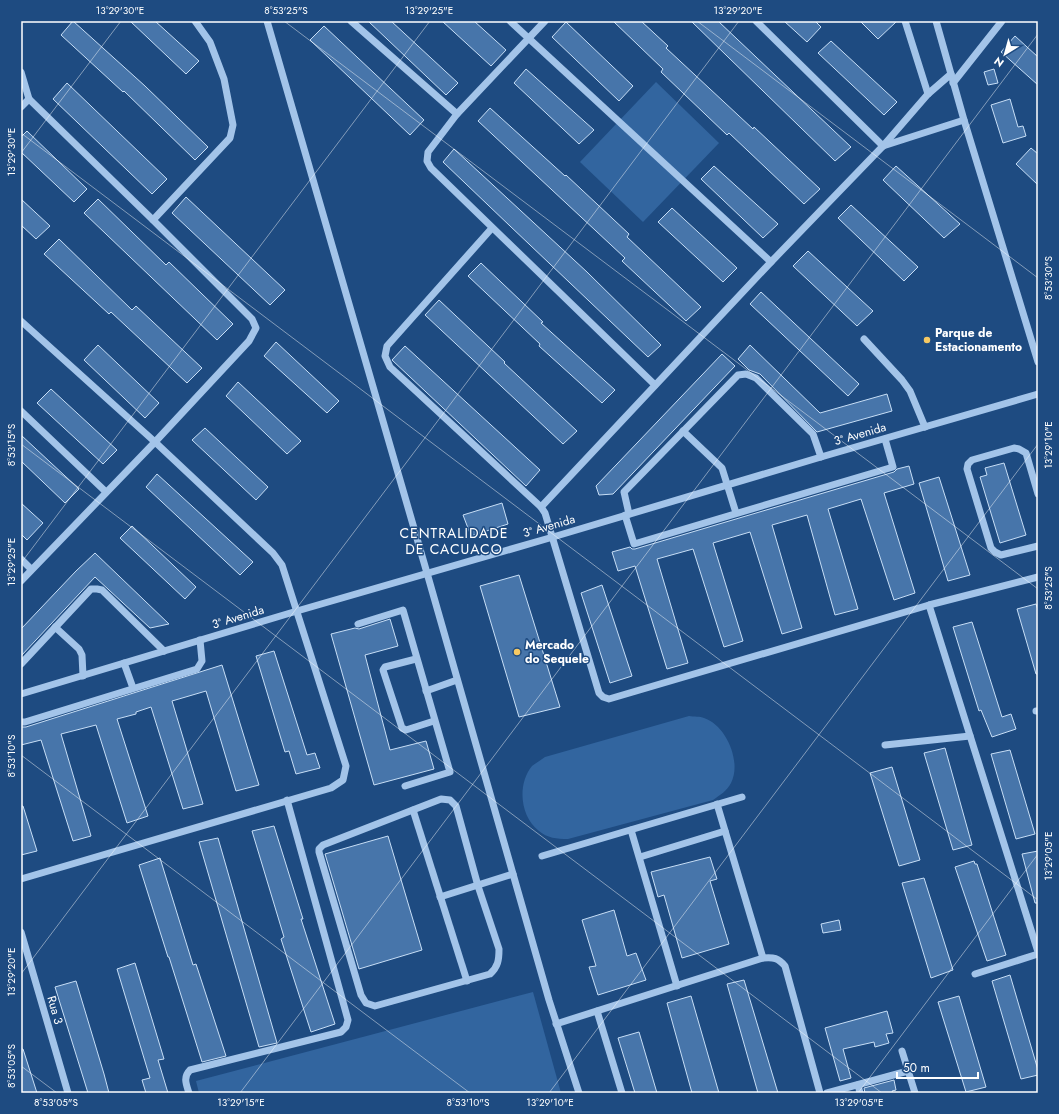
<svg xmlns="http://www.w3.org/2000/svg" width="1059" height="1114" font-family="Jost,sans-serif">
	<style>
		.green { fill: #32659f }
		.building { fill: #4775aa; stroke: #c7def6 }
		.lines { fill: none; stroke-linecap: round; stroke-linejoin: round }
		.minor { stroke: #a3c4e9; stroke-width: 7 }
		.ticks { fill: none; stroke: #fff; stroke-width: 1; stroke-opacity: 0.45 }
		.poi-dot { fill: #f7c963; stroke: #1e4b81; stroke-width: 1.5 }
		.labels { text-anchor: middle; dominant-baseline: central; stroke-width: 3; stroke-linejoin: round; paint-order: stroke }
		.poi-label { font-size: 12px; font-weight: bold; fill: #fff; stroke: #1e4b81; text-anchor: start }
		.street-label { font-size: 12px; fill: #fff; stroke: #1e4b81 }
		.quarter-label { font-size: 14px; letter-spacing: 1px; fill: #fff; stroke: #1e4b81 }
		.neatline { fill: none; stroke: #fff; stroke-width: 1.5 }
		.ticks-label { font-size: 10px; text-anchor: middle; fill: #fff }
	</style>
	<rect width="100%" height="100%" fill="#1e4b81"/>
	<g class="green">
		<polygon points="656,82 719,143 643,222 580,162"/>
		<path d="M689 716C694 717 700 716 704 718 726 725 742 762 731 783 727 791 720 795 713 800L568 839C557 839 547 838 539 831 520 817 517 784 532 766 536 763 541 760 545 757Z"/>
		<polygon points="533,992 561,1093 199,1093 196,1081"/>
	</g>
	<g class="building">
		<polygon points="73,21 145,86 208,147 195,160 124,91 123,92 61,35"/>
		<polygon points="130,21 155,21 199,61 186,74"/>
		<polygon points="368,21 391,21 458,83 446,95"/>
		<polygon points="442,21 474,21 506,50 491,66"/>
		<polygon points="613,21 641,21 668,46 666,48 753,129 754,127 820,189 804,204 729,133 727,135 661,72 663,69"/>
		<polygon points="691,21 718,21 851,147 835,161"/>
		<polygon points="784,21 815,21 821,27 807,42"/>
		<polygon points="860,21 897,21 878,39"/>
		<polygon points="566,22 633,86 619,101 552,37"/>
		<polygon points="324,26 424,120 410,135 310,40"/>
		<polygon points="1015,36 1038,57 1038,85 1001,52"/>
		<polygon points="831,41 897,102 884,115 818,53"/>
		<polygon points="526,69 594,130 579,144 514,83"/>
		<polygon points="994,69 998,83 988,85 984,72"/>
		<polygon points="67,83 167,179 152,194 53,99"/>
		<polygon points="1010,99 1018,127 1023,126 1026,136 1003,143 991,105"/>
		<polygon points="490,108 565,176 566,175 629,234 627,237 701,307 686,321 622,261 625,258 478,121"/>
		<polygon points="27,131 87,189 74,202 21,152 21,137"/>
		<polygon points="1031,148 1038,154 1038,185 1016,164"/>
		<polygon points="454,149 587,272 661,345 648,357 510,226 443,162"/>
		<polygon points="714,166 778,224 763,238 701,179"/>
		<polygon points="896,166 960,224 944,238 883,180"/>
		<polygon points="186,197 285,290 270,305 172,213"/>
		<polygon points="21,199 50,226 36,239 21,225"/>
		<polygon points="98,199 166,265 169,262 233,324 217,340 84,213"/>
		<polygon points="851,205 918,267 904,281 838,218"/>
		<polygon points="672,208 737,268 723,282 658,222"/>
		<polygon points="59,239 132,310 136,306 202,368 187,383 111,312 109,314 44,254"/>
		<polygon points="808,251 873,311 857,326 793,266"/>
		<polygon points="481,263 543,322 541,323 615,390 602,403 539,346 540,344 468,276"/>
		<polygon points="761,292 859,384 848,396 750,304"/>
		<polygon points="439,300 505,362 504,363 577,431 563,444 425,315"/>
		<polygon points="276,342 339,401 327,413 264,356"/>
		<polygon points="98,345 159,403 145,418 84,360"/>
		<polygon points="750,345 820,413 887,394 892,411 817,432 760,374 749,370 738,359"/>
		<polygon points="405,346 540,470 526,486 392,360"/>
		<polygon points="722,354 735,366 613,494 599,495 596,486"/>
		<polygon points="238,382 301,441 287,454 226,396"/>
		<polygon points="51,389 117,450 103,464 37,403"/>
		<polygon points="205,428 268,487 256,500 192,440"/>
		<polygon points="21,435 79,489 65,503 21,461"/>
		<polygon points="1004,463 1026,535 1000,543 980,477 987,475 985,468"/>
		<polygon points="909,466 914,484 884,493 915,593 894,600 861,499 828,509 858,609 835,615 807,515 772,525 802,628 782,634 750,532 713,543 743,641 724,647 693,549 657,559 688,663 667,669 635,566 618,571 612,552 630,547 632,549 635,549 894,472 897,469"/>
		<polygon points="157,474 253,562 240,575 146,487"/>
		<polygon points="939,477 970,575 948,581 919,483"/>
		<polygon points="21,503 43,523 27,540 21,534"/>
		<polygon points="502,503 508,524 471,536 463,515"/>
		<polygon points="132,526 196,587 185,599 120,538"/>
		<polygon points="95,553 169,624 150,628 95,577 21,656 21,629 76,571"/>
		<polygon points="519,575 560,707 519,717 480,586"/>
		<polygon points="602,585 632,676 610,683 581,593"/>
		<polygon points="1036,604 1038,610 1038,674 1036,674 1017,609"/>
		<polygon points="390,619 398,646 365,655 390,750 426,741 434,769 374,785 331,634 355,628 359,629"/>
		<polygon points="972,622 1002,717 1011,714 1016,729 992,737 981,710 979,711 953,627"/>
		<polygon points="274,651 307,755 315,753 320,768 296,774 289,751 285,752 256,656"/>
		<polygon points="222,665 259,785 236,791 206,691 172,701 203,804 183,809 151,707 136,712 136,714 117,719 148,816 127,823 96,725 61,734 91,836 73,841 41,740 21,745 21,727 26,727"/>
		<polygon points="945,748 972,845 953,850 924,753"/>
		<polygon points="1010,750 1035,834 1016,839 991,754"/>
		<polygon points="892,767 920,860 899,866 870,773"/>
		<polygon points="21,806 23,806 37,851 21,855"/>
		<polygon points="274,826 303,919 301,919 335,1024 311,1032 281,939 284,937 252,831"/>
		<polygon points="388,836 422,950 359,969 325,854"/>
		<polygon points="218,838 277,1043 259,1047 199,842"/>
		<polygon points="1038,851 1038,903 1035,903 1022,854"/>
		<polygon points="710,857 717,879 710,881 729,944 682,958 664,895 658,897 651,872"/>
		<polygon points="160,858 193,965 196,964 226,1056 202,1062 169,957 168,957 139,865"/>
		<polygon points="974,861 975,864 977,864 1006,955 987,961 955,867"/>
		<polygon points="924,878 953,970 931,978 902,883"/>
		<polygon points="614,910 627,956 636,953 646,980 598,995 589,967 596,966 582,920"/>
		<polygon points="839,920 841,930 823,933 821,924"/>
		<polygon points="135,963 164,1059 158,1060 168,1093 146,1093 142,1080 150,1078 117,969"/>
		<polygon points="1010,975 1038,1070 1038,1075 1021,1079 992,981"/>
		<polygon points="744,980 778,1093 758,1093 727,984"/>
		<polygon points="76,981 104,1074 109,1093 88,1093 55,987"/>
		<polygon points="691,996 719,1093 692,1093 667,1003"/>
		<polygon points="959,996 986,1087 966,1092 938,1002"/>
		<polygon points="887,1011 893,1033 886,1034 889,1043 875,1047 874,1042 843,1049 851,1078 840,1081 825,1028"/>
		<polygon points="639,1032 657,1093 635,1093 618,1038"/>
		<polygon points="21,1049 23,1049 37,1093 21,1093"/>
		<polygon points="894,1080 896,1090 892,1091 893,1093 865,1093 864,1088"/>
	</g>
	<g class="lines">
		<g class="minor">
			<polyline points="267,21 427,573 549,1000 579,1093"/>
			<polyline points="351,21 457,114"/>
			<polyline points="510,21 771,262"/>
			<polyline points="545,21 457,114 428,152 427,161 431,168 655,385"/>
			<polyline points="905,21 928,94"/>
			<polyline points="936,21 964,120 1038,362"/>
			<polyline points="21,72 29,99 153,220 252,319 256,328 249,341 155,442 21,581"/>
			<polyline points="953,83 1002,21"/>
			<polyline points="21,107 29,99"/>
			<polyline points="883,146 928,94 951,74"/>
			<polyline points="883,146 964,120"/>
			<polyline points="153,220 230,138 233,125 224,79 210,42 195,21"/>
			<polyline points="492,228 387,346 385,356 390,367 541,507 545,513 599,693 603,697 609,699 929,605 1038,577"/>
			<polyline points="21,321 155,442 273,553 282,565 346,766 343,780 331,788 21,879"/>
			<polyline points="864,339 902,380 910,391 925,427"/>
			<polyline points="21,411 106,492"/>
			<polyline points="683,431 722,468 736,513"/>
			<polyline points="1038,494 1026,453 1019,449 1014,448 972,460 968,464 967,469 991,548 995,552 1001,555 1038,546"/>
			<polyline points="541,507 771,262 883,146 756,21"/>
			<polyline points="629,514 624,492 738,375 746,374 756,378 813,434 821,457"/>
			<polyline points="625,515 634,544 893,467 885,439"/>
			<polyline points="21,559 31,569"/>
			<polyline points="929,605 1038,952"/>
			<polyline points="358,624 403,610 450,772 405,786"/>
			<polyline points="55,627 79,649 82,655 83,676"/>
			<polyline points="416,659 385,667 383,670 402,728 406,730 434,721"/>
			<polyline points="124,663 133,688"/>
			<polyline points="21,664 91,589 97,589 102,590 164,651"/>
			<polyline points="426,691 457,680"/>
			<polyline points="21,694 297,611 553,537 821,457 1038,394"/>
			<polyline points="1036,711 1038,711"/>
			<polyline points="21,722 25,722 197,669 202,661 200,640"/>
			<polyline points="885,745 970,736"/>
			<path d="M441 799 450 800 456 806 478 886 499 949C499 960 498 967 490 974L375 1006 366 1003 361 995 319 852V849L323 845Z"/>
			<polyline points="717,804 763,958"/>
			<polyline points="413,810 467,981"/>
			<polyline points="631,830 677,986"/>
			<polyline points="542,856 742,797"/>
			<polyline points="640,857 725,831"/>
			<polyline points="440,897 513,874"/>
			<polyline points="21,932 68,1093"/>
			<polyline points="975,974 1038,954"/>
			<polyline points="597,1011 622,1093"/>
			<path d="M556 1024 763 958C774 957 778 958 785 966L820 1093"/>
			<polyline points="902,1051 915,1093"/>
			<polyline points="858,1085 860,1093"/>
			<path d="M189 1093C186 1084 183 1077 190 1070L341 1032 346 1027 348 1020 287 800"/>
			<polyline points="827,1093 908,1071"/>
		</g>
	</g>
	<path class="ticks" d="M284 21 1038 589M697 21 1038 278M21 133 1038 900M21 153 121 21M21 444 882 1093M21 563 430 21M21 755 470 1093M21 974 739 21M21 1066 57 1093M240 1093 1038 34M549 1093 1038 444M858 1093 1038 854"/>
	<g class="poi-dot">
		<circle cx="927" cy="340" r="4"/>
		<circle cx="517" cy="652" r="4"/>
	</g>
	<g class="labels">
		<g class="poi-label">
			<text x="935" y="333">Parque de<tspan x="935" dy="14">Estacionamento</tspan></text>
			<text x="525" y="645">Mercado<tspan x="525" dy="14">do Sequele</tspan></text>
		</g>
		<g class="street-label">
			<text transform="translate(860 434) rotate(-16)">3ª Avenida</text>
			<text transform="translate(549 526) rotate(-16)">3ª Avenida</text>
			<text transform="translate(238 617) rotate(-17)">3ª Avenida</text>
			<text transform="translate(55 1010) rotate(74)">Rua 3</text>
		</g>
		<g class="quarter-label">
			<text x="454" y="533">CENTRALIDADE<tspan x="454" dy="16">DE CACUACO</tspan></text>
		</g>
	</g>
	<rect width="1059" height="1114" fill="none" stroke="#1e4b81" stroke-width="44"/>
	<g transform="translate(1005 54) rotate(217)" stroke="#1e4b81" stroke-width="3" paint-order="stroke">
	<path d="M0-3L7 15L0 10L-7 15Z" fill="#ffffff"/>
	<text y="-6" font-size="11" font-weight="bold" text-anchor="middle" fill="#ffffff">N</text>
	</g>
	<path d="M897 1072v6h81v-6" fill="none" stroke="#ffffff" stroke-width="2"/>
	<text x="903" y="1072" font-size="12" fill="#ffffff" stroke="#1e4b81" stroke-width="3" paint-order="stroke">50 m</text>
	<rect x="22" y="22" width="1015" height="1070" class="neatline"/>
	<g class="ticks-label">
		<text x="120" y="14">13°29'30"E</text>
		<text x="286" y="14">8°53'25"S</text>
		<text x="429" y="14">13°29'25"E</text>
		<text x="738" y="14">13°29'20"E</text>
		<text transform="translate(11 152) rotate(-90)" y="4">13°29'30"E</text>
		<text transform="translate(1048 278) rotate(-90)" y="4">8°53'30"S</text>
		<text transform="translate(11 445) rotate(-90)" y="4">8°53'15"S</text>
		<text transform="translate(1048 445) rotate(-90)" y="4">13°29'10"E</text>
		<text transform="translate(11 562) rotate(-90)" y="4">13°29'25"E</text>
		<text transform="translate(1048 588) rotate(-90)" y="4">8°53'25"S</text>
		<text transform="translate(11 756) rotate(-90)" y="4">8°53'10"S</text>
		<text transform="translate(1048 856) rotate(-90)" y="4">13°29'05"E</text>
		<text transform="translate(11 972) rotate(-90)" y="4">13°29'20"E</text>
		<text transform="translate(11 1066) rotate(-90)" y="4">8°53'05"S</text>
		<text x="56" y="1106">8°53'05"S</text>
		<text x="241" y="1106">13°29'15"E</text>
		<text x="468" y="1106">8°53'10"S</text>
		<text x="550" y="1106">13°29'10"E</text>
		<text x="859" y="1106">13°29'05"E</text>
	</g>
</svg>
